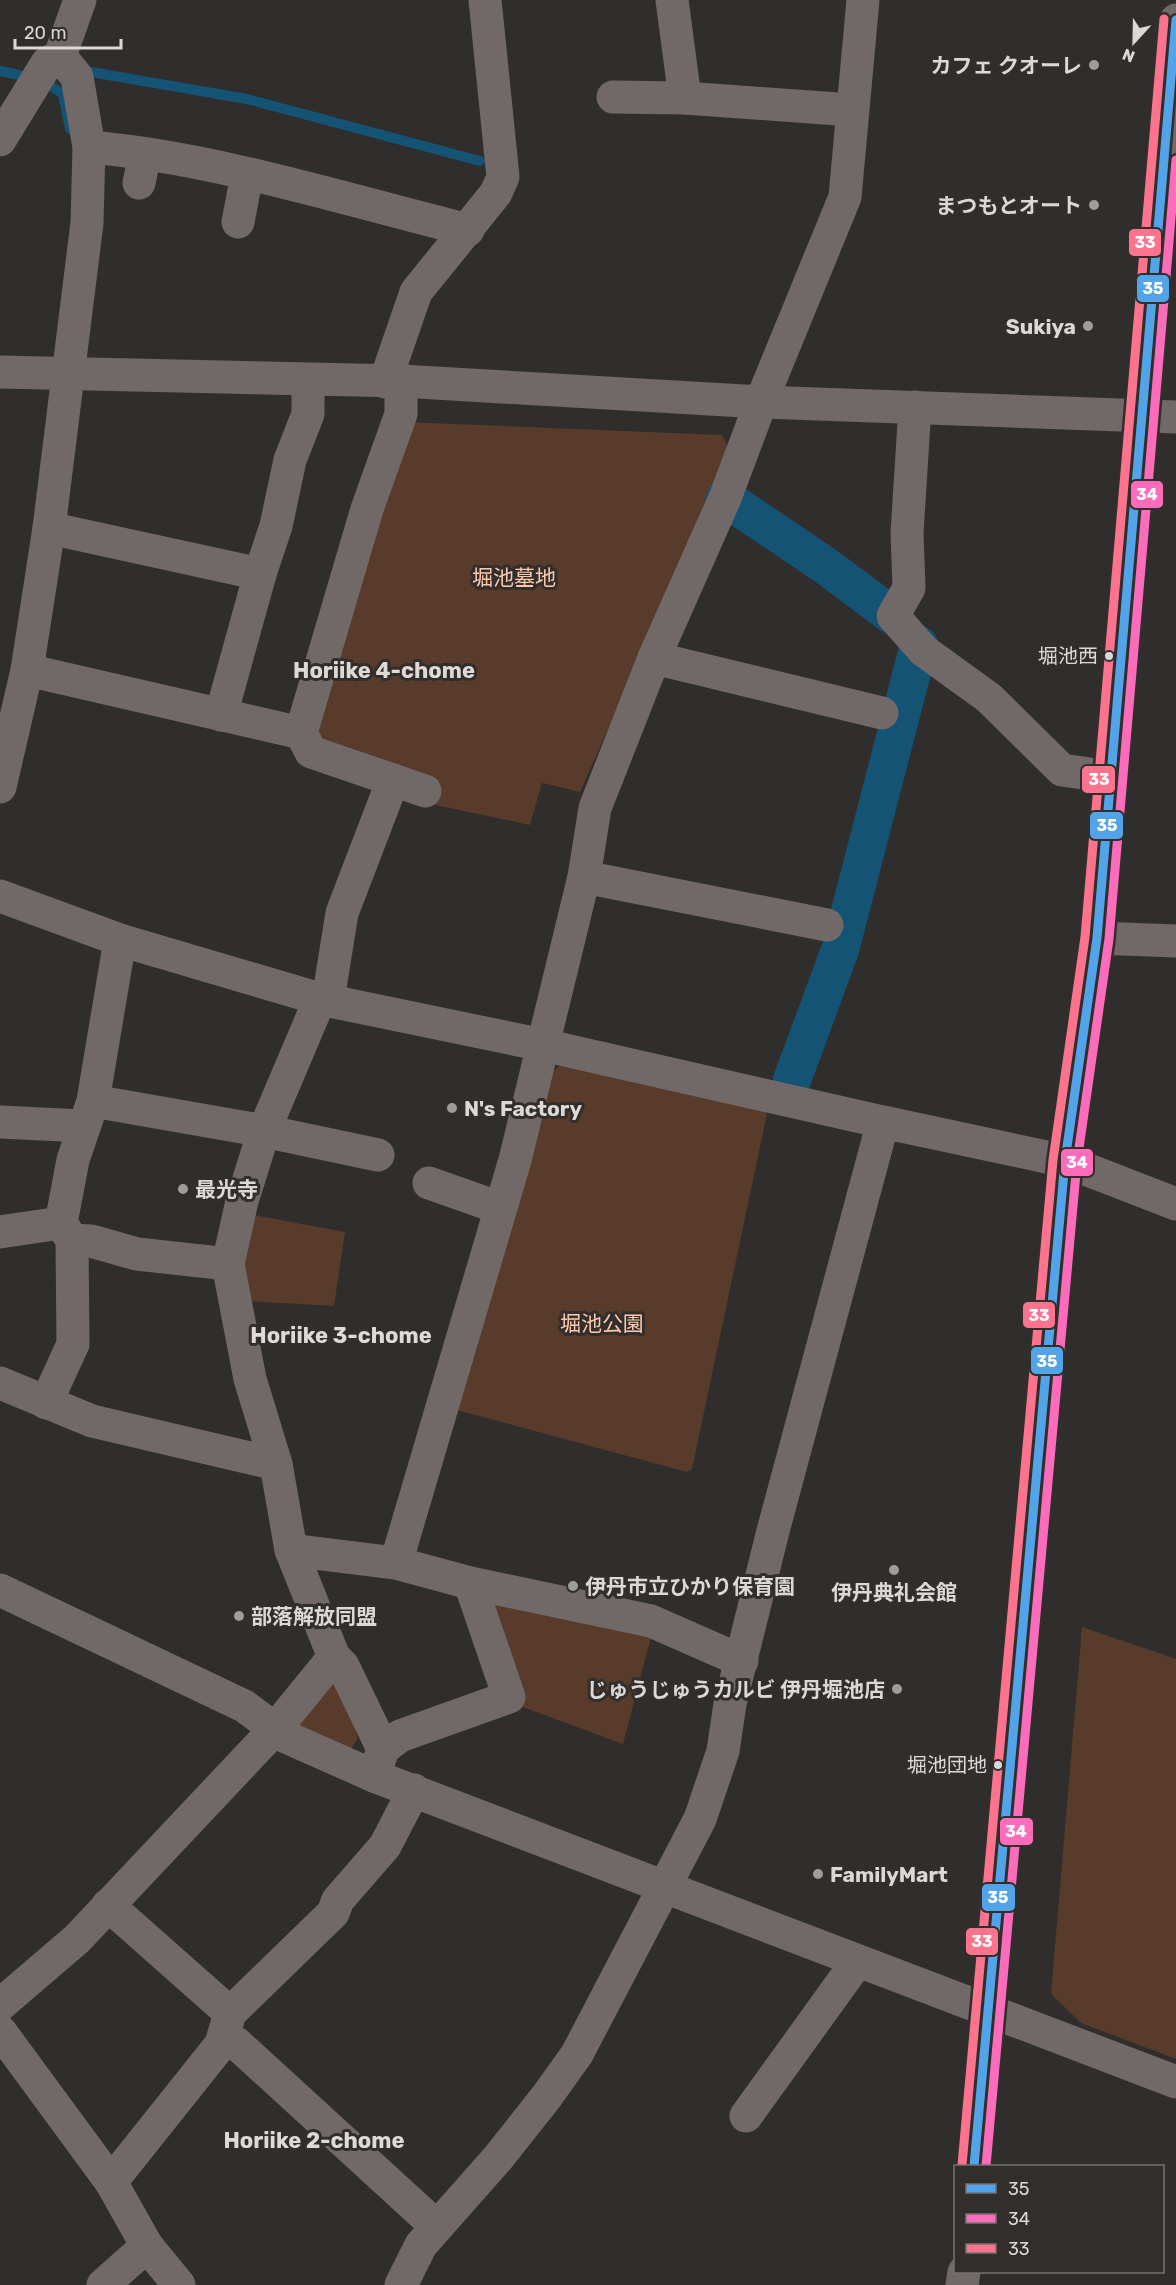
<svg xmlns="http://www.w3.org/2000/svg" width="1176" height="2285" font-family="Rubik,'Noto Sans JP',sans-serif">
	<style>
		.green { fill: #583b2a }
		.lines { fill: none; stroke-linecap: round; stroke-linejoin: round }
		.stream { stroke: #145373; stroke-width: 10 }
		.canal { stroke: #145373; stroke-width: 38 }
		.minor { stroke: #716868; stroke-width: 33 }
		.bus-1-casing { stroke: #312e2c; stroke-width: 14 }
		.bus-2-casing { stroke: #312e2c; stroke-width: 14 }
		.bus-3-casing { stroke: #312e2c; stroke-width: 14 }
		.bus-1 { stroke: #53a3e8; stroke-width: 9 }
		.bus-2 { stroke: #fb6dba; stroke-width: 9 }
		.bus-3 { stroke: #fc738d; stroke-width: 9 }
		.poi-dot { fill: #9f9d9c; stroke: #312e2c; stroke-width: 2 }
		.bus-dot { fill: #dbd9d8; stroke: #312e2c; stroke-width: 2 }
		.labels { text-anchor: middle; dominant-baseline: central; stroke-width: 6; stroke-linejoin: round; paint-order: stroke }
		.bus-label { font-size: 20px; fill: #dbd9d8; stroke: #312e2c; text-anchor: end }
		.poi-label { font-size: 21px; font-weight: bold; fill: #dbd9d8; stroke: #312e2c; text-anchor: start }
		.park-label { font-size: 21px; fill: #fdc9ae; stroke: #312e2c }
		.neighbourhood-label { font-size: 22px; font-weight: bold; fill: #dfdad7; stroke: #312e2c }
		.line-badge { stroke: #312e2c; stroke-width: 2 }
		.badge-label { font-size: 16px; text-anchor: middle; font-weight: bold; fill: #fff }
	</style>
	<rect width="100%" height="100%" fill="#302e2d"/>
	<g class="green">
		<polygon points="406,422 722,435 731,453 580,792 542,783 530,825 426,803 315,741"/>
		<polygon points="564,1062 768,1109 692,1469 687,1472 453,1409 552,1072"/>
		<polygon points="249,1214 345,1232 334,1306 243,1301 234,1271"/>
		<polygon points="493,1601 651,1637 623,1744 520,1706"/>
		<polygon points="1082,1627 1176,1659 1176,2059 1081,2023 1051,1994"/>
		<polygon points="332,1678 340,1679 358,1738 349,1752 299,1728 298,1717"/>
	</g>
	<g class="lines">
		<g class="stream">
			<polyline points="0,71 28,77"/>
			<polyline points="91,72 247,99 480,161"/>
			<polyline points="48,84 63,94 70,129"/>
		</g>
		<g class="canal">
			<polyline points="725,498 826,566 893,616"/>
			<polyline points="792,1080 840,950 919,645"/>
		</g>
		<g class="minor">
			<polyline points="672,0 685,98 852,110"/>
			<path d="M60 56 77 77 89 147C212 157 347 200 468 230"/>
			<polyline points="613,97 685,98"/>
			<polyline points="0,140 47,63 60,56 80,0"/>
			<polyline points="139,183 145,154"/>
			<polyline points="238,222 247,175"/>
			<polyline points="0,372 401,381 761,402 1176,417"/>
			<polyline points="401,381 401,414 367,509 301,733 311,752 425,791"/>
			<polyline points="385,382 416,292 496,193 503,177 485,0"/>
			<polyline points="915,407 907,533 909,588 893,616 924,651 989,698 1062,770 1111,777"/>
			<polyline points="49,528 260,574"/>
			<polyline points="654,658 882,713"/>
			<polyline points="27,670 301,733"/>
			<polyline points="221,715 260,574 276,526 290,460 308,414 308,381"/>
			<polyline points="0,787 27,670 49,528 87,223 89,147"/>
			<polyline points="584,877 827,925"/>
			<polyline points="0,896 120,940 320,999 543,1045 883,1122"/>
			<polyline points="1097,938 1176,941"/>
			<polyline points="320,999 264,1131 242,1201 228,1264 250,1379 276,1464 291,1550 334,1657 343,1666 383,1749 374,1776"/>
			<polyline points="328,1000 342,913 393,780"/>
			<polyline points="93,1101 264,1131 378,1155"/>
			<polyline points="0,1122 84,1126"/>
			<polyline points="429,1183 500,1208"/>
			<polyline points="0,1232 61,1223"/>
			<polyline points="72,1240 91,1241 137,1254 228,1264"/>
			<polyline points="0,1383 92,1421 276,1464"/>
			<polyline points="46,1403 73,1344 72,1240 61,1223 73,1160 93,1101 120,940"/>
			<polyline points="291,1550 396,1563 470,1583 651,1621 742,1661"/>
			<polyline points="396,1563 515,1160 584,877 595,808 654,658 725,498 761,402 845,197 863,0"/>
			<polyline points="0,1590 244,1706 286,1737 374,1776 1176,2082"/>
			<polyline points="383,1749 400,1736 509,1697 470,1583"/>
			<polyline points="108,1905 230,2013"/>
			<polyline points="0,2005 77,1939 276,1728 334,1657"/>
			<polyline points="0,2031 111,2182 147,2246 179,2285"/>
			<polyline points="221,2044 236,2043 436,2226"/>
			<polyline points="746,2116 857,1962"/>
			<polyline points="974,2166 1065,1161 1097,938 1176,20"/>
			<polyline points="111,2182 221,2044 230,2013 333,1913 338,1900 385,1846 414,1790"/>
			<polyline points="103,2285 147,2246"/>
			<polyline points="401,2285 421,2245 498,2158 547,2096 577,2054 700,1819 723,1751 730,1704 773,1531 883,1122 1065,1161 1176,1204"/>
			<polyline points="962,2285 964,2272"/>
		</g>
		<g class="bus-1-casing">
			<polyline id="bus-1" points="974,2166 1065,1161 1097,938 1176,20"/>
		</g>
		<g class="bus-2-casing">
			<polyline id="bus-2" points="986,2166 1077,1162 1109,939 1176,160"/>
		</g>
		<g class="bus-3-casing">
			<polyline id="bus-3" points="962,2165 1053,1160 1085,937 1164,19"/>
		</g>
		<use href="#bus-1" class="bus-1"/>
		<use href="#bus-2" class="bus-2"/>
		<use href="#bus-3" class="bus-3"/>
	</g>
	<g class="poi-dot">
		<circle cx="1094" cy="65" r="6"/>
		<circle cx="1094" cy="205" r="6"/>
		<circle cx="1088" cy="326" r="6"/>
		<circle cx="452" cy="1108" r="6"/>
		<circle cx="183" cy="1189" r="6"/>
		<circle cx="894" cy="1570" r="6"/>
		<circle cx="573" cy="1586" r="6"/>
		<circle cx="239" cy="1616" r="6"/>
		<circle cx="897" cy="1689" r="6"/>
		<circle cx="818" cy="1874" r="6"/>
	</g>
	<g class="bus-dot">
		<circle cx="1109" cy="656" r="5"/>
		<circle cx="998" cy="1765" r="5"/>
	</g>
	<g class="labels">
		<g class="bus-label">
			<text x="1098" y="656">堀池西</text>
			<text x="987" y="1765">堀池団地</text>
		</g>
		<g class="poi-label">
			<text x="1082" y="65" text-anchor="end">カフェ クオーレ</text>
			<text x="1082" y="205" text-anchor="end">まつもとオート</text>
			<text x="1076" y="326" text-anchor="end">Sukiya</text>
			<text x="464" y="1108">N's Factory</text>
			<text x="195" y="1189">最光寺</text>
			<text x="585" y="1586">伊丹市立ひかり保育園</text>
			<text x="894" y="1592" text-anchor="middle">伊丹典礼会館</text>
			<text x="251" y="1616">部落解放同盟</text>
			<text x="885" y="1689" text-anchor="end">じゅうじゅうカルビ 伊丹堀池店</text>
			<text x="830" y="1874">FamilyMart</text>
		</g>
		<g class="park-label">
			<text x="514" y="577">堀池墓地</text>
			<text x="602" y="1323">堀池公園</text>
		</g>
		<g class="neighbourhood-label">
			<text x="384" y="670">Horiike 4-chome</text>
			<text x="341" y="1335">Horiike 3-chome</text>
			<text x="314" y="2140">Horiike 2-chome</text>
		</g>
	</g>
	<g class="line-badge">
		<rect x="1128" y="228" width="34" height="29" rx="6" fill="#fc738d"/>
		<rect x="1136" y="274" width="34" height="29" rx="6" fill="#53a3e8"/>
		<rect x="1130" y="480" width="34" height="29" rx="6" fill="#fb6dba"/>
		<rect x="1081" y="765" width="35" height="29" rx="6" fill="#fc738d"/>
		<rect x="1089" y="811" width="35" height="29" rx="6" fill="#53a3e8"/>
		<rect x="1060" y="1148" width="34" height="29" rx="6" fill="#fb6dba"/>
		<rect x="1022" y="1301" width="34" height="28" rx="6" fill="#fc738d"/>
		<rect x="1030" y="1346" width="34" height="29" rx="6" fill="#53a3e8"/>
		<rect x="999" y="1817" width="35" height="29" rx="6" fill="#fb6dba"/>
		<rect x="981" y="1883" width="35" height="29" rx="6" fill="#53a3e8"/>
		<rect x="965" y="1927" width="34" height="29" rx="6" fill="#fc738d"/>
	</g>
	<g class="badge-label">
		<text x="1145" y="248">33</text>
		<text x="1153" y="294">35</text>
		<text x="1147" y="500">34</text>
		<text x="1099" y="785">33</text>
		<text x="1107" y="831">35</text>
		<text x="1077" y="1168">34</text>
		<text x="1039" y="1321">33</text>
		<text x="1047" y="1367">35</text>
		<text x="1016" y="1837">34</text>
		<text x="998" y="1903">35</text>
		<text x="982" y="1947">33</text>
	</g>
	<rect x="954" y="2165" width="210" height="108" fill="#312e2c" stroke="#757271" stroke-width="1.5"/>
	<rect x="966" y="2184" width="30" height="9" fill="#53a3e8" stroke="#757271" stroke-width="1.5"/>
	<text x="1008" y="2195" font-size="18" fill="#dbd9d8">35</text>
	<rect x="966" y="2214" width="30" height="9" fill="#fb6dba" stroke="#757271" stroke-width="1.5"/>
	<text x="1008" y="2225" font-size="18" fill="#dbd9d8">34</text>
	<rect x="966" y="2244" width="30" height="9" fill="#fc738d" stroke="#757271" stroke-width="1.5"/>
	<text x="1008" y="2255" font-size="18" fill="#dbd9d8">33</text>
	<g transform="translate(1134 42) rotate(202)" stroke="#312e2c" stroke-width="4.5" paint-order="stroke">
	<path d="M0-4.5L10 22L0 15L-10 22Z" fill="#dbd9d8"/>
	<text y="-9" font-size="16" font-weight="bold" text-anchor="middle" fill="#dbd9d8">N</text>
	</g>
	<path d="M15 39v9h106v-9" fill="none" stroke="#dbd9d8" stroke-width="3"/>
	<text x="24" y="39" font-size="18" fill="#dbd9d8" stroke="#312e2c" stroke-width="4.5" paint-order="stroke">20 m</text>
</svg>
